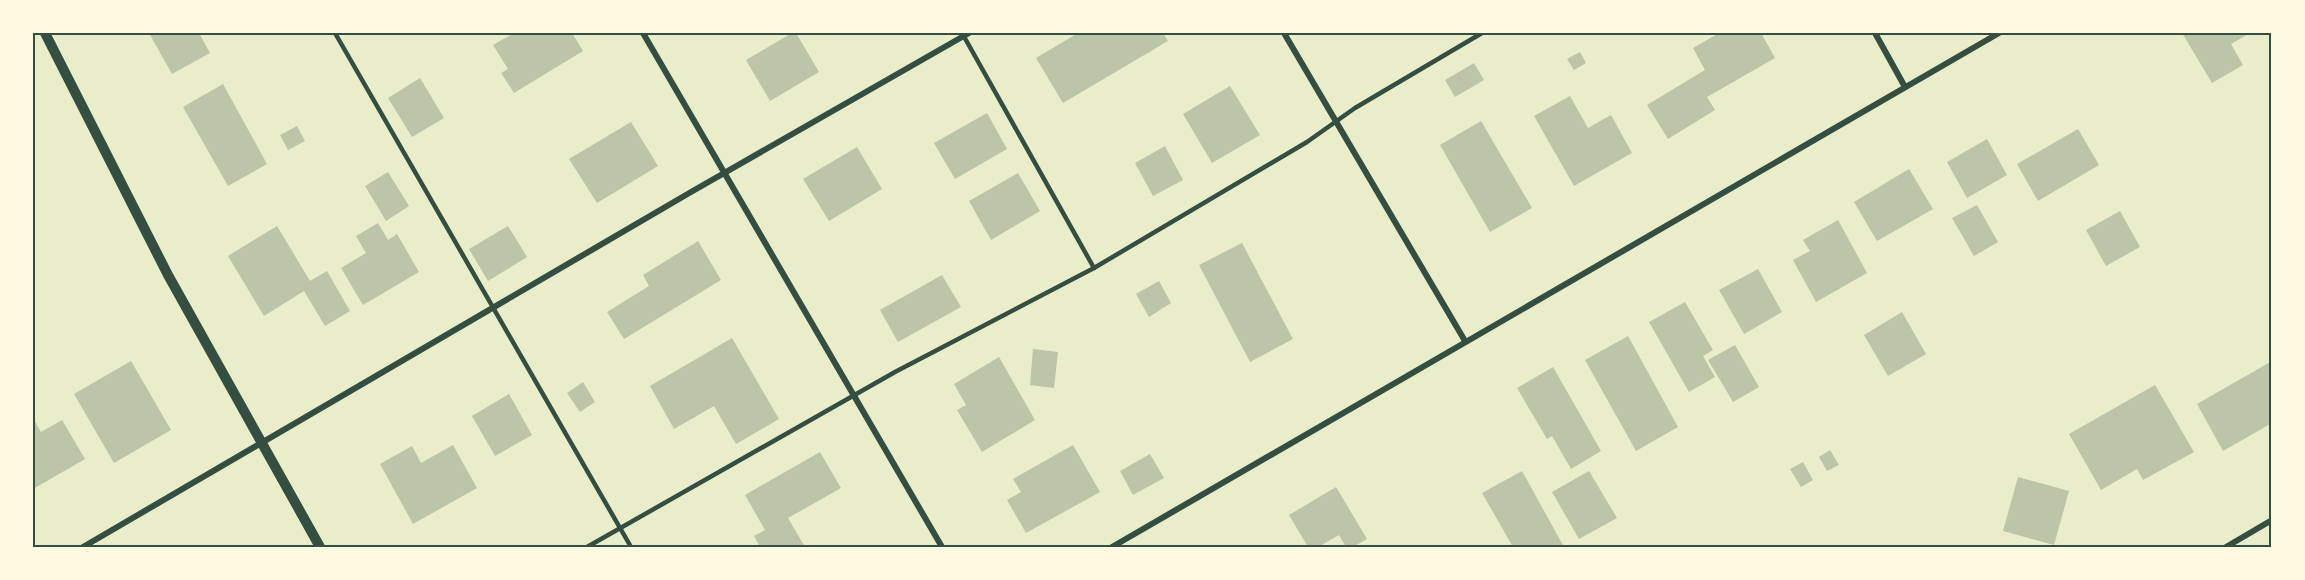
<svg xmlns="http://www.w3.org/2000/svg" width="2305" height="580" font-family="'PT Sans',sans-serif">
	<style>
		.building { fill: #bcc5a7 }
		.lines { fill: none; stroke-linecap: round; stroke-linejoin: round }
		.service { stroke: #344e41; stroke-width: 4.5 }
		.minor { stroke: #344e41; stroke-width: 6 }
		.tertiary { stroke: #344e41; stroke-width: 10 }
		.neatline { fill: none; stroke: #344e41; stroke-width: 2 }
	</style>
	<rect width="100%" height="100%" fill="#e9edc9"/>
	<g class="building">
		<polygon points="149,33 199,33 210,53 172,74"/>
		<polygon points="514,33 572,33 583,51 514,93 501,73 508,69 493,45"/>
		<polygon points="792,33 796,33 819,72 770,101 746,60"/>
		<polygon points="1078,33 1163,33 1168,41 1063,103 1036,58"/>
		<polygon points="1719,33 1761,33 1775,58 1707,97 1715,110 1668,139 1647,105 1705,70 1693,48"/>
		<polygon points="2182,33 2250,33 2231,44 2243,65 2212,83"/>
		<polygon points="1580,52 1586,63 1574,70 1567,59"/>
		<polygon points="1474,63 1484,80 1455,97 1445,80"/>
		<polygon points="420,78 444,118 412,137 388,98"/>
		<polygon points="223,84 267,164 228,186 183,107"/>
		<polygon points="1230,86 1260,135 1212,163 1183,114"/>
		<polygon points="1570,96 1588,128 1611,115 1632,153 1574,186 1534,116"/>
		<polygon points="987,113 1007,149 955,179 934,143"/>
		<polygon points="1481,121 1532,208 1490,232 1440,145"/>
		<polygon points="631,122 658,166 597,203 569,159"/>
		<polygon points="297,126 305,141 288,150 280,135"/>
		<polygon points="2078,129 2099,165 2038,201 2017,164"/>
		<polygon points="1987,139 2007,175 1967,198 1947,162"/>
		<polygon points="1165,146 1183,180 1153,196 1135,163"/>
		<polygon points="857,147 882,189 829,221 803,179"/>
		<polygon points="1909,169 1933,209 1877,241 1854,202"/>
		<polygon points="388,172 409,206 386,221 365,186"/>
		<polygon points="1018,173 1040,211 991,240 969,201"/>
		<polygon points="1977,205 1998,242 1974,256 1952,218"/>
		<polygon points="2120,211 2140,247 2106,266 2086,230"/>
		<polygon points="1838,220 1867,273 1816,302 1793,260 1810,251 1803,240"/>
		<polygon points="378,223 388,240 397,234 419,272 363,305 341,268 366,253 356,236"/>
		<polygon points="277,226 310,281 327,271 350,311 325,326 304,291 264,316 228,256"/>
		<polygon points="508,226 527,257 488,281 469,249"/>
		<polygon points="698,241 721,280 624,339 607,312 649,286 643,275"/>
		<polygon points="1242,243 1293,339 1250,362 1199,265"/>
		<polygon points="1758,269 1782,312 1744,334 1719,290"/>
		<polygon points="942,275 961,307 898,342 880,310"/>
		<polygon points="1159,281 1171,303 1149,317 1136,294"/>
		<polygon points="1685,302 1713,350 1703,356 1715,377 1689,392 1649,322"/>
		<polygon points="1902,312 1926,354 1888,376 1864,335"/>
		<polygon points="1628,336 1678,427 1636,451 1585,360"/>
		<polygon points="732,338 779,419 736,444 714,406 674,429 650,386"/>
		<polygon points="1735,345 1759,387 1733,402 1708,360"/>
		<polygon points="1033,349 1058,352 1054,388 1030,385"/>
		<polygon points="999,357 1035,420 982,452 957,410 966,405 954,384"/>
		<polygon points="131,361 171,430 114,463 74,394"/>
		<polygon points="2272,361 2272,423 2223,451 2197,404"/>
		<polygon points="1553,367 1601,451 1571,469 1552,436 1547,439 1517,388"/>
		<polygon points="583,382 595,402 580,412 567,393"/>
		<polygon points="2155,385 2194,452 2143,480 2137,469 2101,490 2069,434"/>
		<polygon points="509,394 532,435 495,456 472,416"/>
		<polygon points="33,418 41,432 62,420 85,459 33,489"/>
		<polygon points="453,445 477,488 413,524 380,464 412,446 421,463"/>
		<polygon points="1073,445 1100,492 1026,533 1007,500 1021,492 1013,479"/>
		<polygon points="1830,450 1839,465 1827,471 1819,457"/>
		<polygon points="820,452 841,488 788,518 805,547 760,547 754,536 765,530 745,495"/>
		<polygon points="1150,454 1164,478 1133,495 1120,471"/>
		<polygon points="1803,462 1813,480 1801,487 1790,469"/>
		<polygon points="1522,471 1564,547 1513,547 1482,493"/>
		<polygon points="1589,471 1617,518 1579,539 1552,492"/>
		<polygon points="2018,477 2069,491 2054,545 2003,531"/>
		<polygon points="1336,487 1367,539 1353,547 1346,547 1339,535 1318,547 1308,547 1289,515"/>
	</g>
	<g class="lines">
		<g class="service">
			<polyline points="335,33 631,547"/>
			<polyline points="962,33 1094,268"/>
			<polyline points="587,547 895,372 1094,268 1307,142 1355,108 1482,33"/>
		</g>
		<g class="minor">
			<polyline points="643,33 942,547"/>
			<polyline points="1284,33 1465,341"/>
			<polyline points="1875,33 1905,87"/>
			<polyline points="83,547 691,192 969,33"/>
			<polyline points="1112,547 1999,33"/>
			<polyline points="2226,547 2272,520"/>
		</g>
		<polyline class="tertiary" points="45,33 168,275 320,547"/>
	</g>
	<rect width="2305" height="580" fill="none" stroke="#fefae0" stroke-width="69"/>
	<rect x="34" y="34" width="2236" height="512" class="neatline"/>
</svg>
